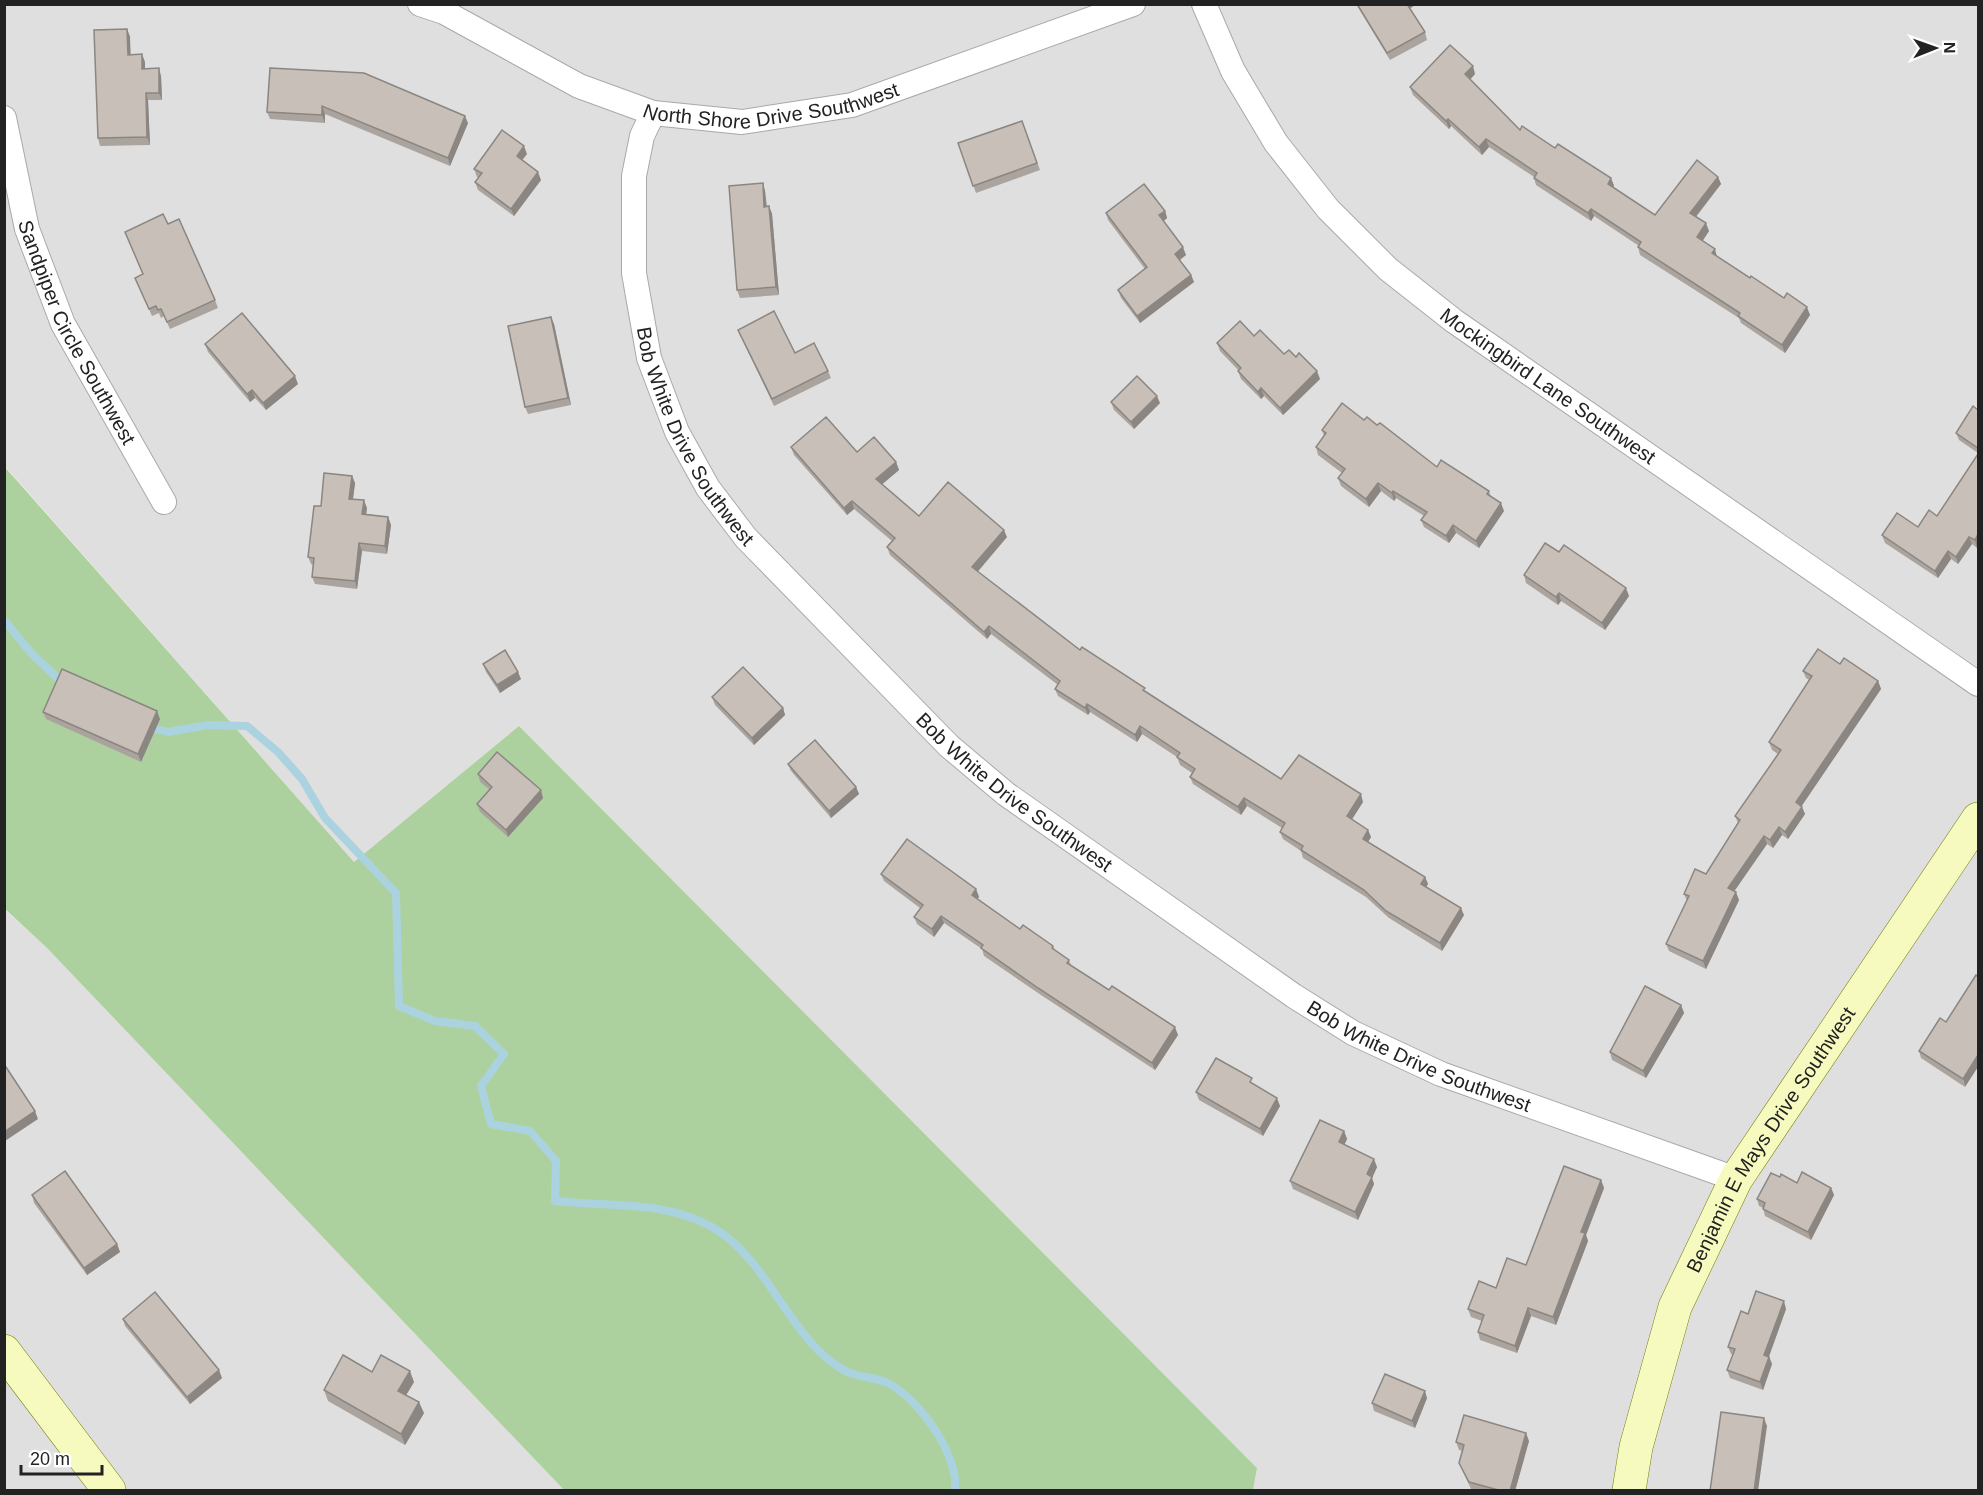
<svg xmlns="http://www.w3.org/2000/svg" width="1983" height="1495" font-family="Helvetica,sans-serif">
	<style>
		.residential { fill: #e0dfdf }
		.forest { fill: #add19e }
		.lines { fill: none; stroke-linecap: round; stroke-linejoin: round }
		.stream { stroke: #aad3df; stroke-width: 8 }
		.street-casing { stroke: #a9a9a9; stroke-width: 26 }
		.secondary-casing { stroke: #707d05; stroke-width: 34 }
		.street { stroke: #fff; stroke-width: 24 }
		.secondary { stroke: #f7fabf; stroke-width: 33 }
		.wall { fill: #aba49e }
		.shaded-wall { fill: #8b8681 }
		.building { fill: #c7bfb8; stroke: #8b8681; stroke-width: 1.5 }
		.labels { text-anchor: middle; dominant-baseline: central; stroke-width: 6; stroke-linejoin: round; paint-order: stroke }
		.street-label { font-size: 20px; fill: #222; stroke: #fff }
	</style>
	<rect width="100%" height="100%" fill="#f2efe9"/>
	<g class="residential">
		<polygon points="4,5 1978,5 1978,1490 1253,1490 1257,1468 519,726 354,862 5,466"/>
		<polygon points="4,909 47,948 564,1490 5,1490"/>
	</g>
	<polygon class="forest" points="4,466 354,862 519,726 1257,1468 1253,1490 564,1490 47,948 5,909"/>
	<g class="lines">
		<g class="stream">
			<polyline points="4,620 31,653 65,685"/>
			<path d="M145 726 168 732 208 725 247 726 278 752 302 779 325 818 396 893 399 1006 435 1021 475 1026 504 1054 481 1086 491 1124 530 1131 556 1161 555 1201C608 1207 663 1200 712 1227 758 1253 780 1310 815 1347 823 1356 837 1367 848 1372 860 1378 876 1377 888 1383 919 1399 959 1455 955 1490"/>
		</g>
		<g class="street-casing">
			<g id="street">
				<path id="s1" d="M420 4 444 12 579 86 653 113 742 122 852 105 1133 4"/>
				<path id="s2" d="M1204 4 1233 71 1276 143 1328 209 1388 269 1454 321 1978 684"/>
				<path id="s3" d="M653 113 642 136 634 176V273L649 358 677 432 708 488 746 538 949 746 1006 794 1294 996 1353 1033 1441 1074 1736 1179"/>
				<path id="s4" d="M4 118 27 229 63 324 164 502"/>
			</g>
		</g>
		<g class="secondary-casing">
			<g id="secondary">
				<polyline points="4,1351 109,1490"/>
				<path id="s5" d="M1629 1490 1636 1447 1675 1307 1736 1179 1978 819"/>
			</g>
		</g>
		<use href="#street" class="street"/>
		<use href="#secondary" class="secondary"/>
	</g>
	<g class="wall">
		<polygon points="1356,4 1416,4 1410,9 1425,32 1427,40 1390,60"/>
		<polygon points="127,29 130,37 130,55 145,62 145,69 161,76 162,100 148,100 150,145 100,146 98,138"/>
		<polygon points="270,68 468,123 450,166 325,114 325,123 270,119 267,112"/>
		<polygon points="1475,74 1470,79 1520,130 1555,148 1611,178 1614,186 1613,187 1655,215 1718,177 1721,184 1696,217 1709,231 1702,241 1717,257 1810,315 1785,353 1741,323 1739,318 1640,255 1638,247 1639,246 1594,216 1591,221 1536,185 1534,178 1534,177 1489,147 1482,155 1451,126 1449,129 1413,95 1410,87"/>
		<polygon points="1022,121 1040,170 976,193 958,143"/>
		<polygon points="527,154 522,160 541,180 514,216 478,190 475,182 479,177 477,177 474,169"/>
		<polygon points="763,183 765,191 767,206 769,206 772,214 779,295 740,298 737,290"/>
		<polygon points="1165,211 1167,218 1163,222 1186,255 1180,260 1191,275 1194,282 1140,323 1121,298 1118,290 1145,269 1108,220 1106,213"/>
		<polygon points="168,224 215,300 218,308 170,329 164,316 161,318 159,313 152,316 135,278 143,274 125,232"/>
		<polygon points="554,324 571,405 528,414 525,407"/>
		<polygon points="738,330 795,353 828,371 831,378 774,406 741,337"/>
		<polygon points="1254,336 1284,354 1320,379 1283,415 1264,396 1261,399 1241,379 1238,371 1239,371 1220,351 1217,343"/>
		<polygon points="205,344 298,384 266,410 255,398 250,402 208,352"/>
		<polygon points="1111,402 1160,403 1134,429 1114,410"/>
		<polygon points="1978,410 1978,453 1959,440 1956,433"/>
		<polygon points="1364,420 1377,425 1437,467 1489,491 1491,497 1504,511 1479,548 1456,533 1449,543 1424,527 1421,520 1424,516 1396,498 1394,501 1381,491 1369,507 1341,486 1338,478 1342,473 1318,455 1316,447 1324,436 1322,430"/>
		<polygon points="791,447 857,452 896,462 899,470 882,484 919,516 1007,537 977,571 1080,650 1281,779 1363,802 1352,819 1368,830 1371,837 1368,842 1425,877 1428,884 1426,887 1464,915 1442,951 1389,918 1366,897 1303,858 1301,851 1283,839 1280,832 1282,828 1247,806 1241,815 1193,784 1190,777 1192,773 1180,765 1177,757 1142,734 1137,742 1090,712 1088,715 1058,696 1055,689 1058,685 991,634 987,639 890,555 887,547 892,541 854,509 847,515 794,455"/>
		<polygon points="1978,454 1977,548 1972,544 1958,564 1951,559 1938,578 1885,543 1882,535 1918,527 1937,516"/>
		<polygon points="352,476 355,483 353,499 367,508 366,514 388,517 391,525 387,554 362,551 357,589 315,584 312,577 313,565 311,564 308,557 321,506"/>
		<polygon points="1524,575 1629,596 1605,630 1561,601 1558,605 1526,583"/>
		<polygon points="483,664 521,679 500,693 486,672"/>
		<polygon points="1840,664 1878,681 1881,689 1801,806 1805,814 1788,839 1782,835 1773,848 1767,844 1734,891 1739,900 1706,969 1669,951 1666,944 1687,901 1684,894 1706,874 1738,823 1735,816 1778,754 1772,750 1769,742 1809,680 1806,678 1803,671"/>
		<polygon points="712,697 783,708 785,715 754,745 715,705"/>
		<polygon points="43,712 160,719 141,762 46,719"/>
		<polygon points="788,764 856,787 859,794 831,818 791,771"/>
		<polygon points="478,774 543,798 508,837 480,812 477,804 490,790 480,782"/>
		<polygon points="881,874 976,889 979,897 977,899 1020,929 1053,946 1055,950 1069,960 1071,965 1178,1035 1155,1070 1041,995 984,956 982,949 944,923 934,937 917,924 914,917 920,908 884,881"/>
		<polygon points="1681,1005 1684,1013 1646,1078 1612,1060 1610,1052"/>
		<polygon points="1946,1022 1965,1087 1921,1058 1919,1051"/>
		<polygon points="1196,1092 1280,1106 1263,1136 1199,1100"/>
		<polygon points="1344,1131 1347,1139 1344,1145 1377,1167 1372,1178 1374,1184 1358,1220 1293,1189 1290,1181"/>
		<polygon points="1780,1177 1797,1183 1831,1188 1834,1195 1811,1240 1765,1216 1763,1208 1759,1206 1757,1199"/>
		<polygon points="1601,1180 1604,1188 1586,1235 1588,1241 1556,1325 1531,1316 1517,1353 1480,1340 1478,1332 1482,1321 1471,1317 1468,1309 1526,1265"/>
		<polygon points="32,1195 117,1244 120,1252 87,1275 34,1203"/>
		<polygon points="1786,1309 1769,1356 1772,1364 1763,1390 1730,1378 1727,1370 1733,1355 1731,1354 1728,1347 1748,1314"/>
		<polygon points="123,1319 222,1378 190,1404 125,1326"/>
		<polygon points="372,1372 414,1382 406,1395 424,1413 405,1445 328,1401 324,1390"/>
		<polygon points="1427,1398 1415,1428 1374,1411 1372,1403"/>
		<polygon points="1529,1441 1515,1491 1476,1491 1471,1489 1459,1463 1463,1451 1459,1450 1456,1442"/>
	</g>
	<g class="shaded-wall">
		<polygon points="1407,4 1416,4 1408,9"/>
		<polygon points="127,29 130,37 131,62 128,55"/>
		<polygon points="142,54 145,62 145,76 142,69"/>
		<polygon points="1473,66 1475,74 1468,82 1465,74"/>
		<polygon points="159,68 161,76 162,100 159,93"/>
		<polygon points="146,93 148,100 150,145 147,137"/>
		<polygon points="322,106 325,114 325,123 322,115"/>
		<polygon points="465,116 468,123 450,166 448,158"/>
		<polygon points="1448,119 1451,126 1449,129 1446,121"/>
		<polygon points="1486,139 1489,147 1482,155 1479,147"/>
		<polygon points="524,146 527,154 519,164 517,156"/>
		<polygon points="538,172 541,180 514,216 511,209"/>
		<polygon points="1718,177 1721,184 1693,220 1690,213"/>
		<polygon points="1611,178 1614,186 1610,191 1608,184"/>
		<polygon points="763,183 765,191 767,214 764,207"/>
		<polygon points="769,206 772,214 779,295 776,287"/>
		<polygon points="1591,209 1594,216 1591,221 1588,213"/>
		<polygon points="1165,211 1167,218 1161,223 1159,215"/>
		<polygon points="1706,223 1709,231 1700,245 1697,237"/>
		<polygon points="1183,247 1186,255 1178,261 1175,254"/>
		<polygon points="1715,249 1717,257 1712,253"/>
		<polygon points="1191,275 1194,282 1140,323 1137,316"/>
		<polygon points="1807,307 1810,315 1785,353 1782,345"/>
		<polygon points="551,317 554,324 571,405 568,398"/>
		<polygon points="1317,371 1320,379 1283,415 1280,408"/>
		<polygon points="295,376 298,384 266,410 263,403"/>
		<polygon points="1261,388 1264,396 1261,399 1258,392"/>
		<polygon points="252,390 255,398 250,402 247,394"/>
		<polygon points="1157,396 1160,403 1134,429 1131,422"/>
		<polygon points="896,462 899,470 879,487 876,479"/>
		<polygon points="352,476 355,483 352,506 349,499"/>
		<polygon points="1378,483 1381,491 1369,507 1366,499"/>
		<polygon points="1393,491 1396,498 1394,501 1392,493"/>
		<polygon points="364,500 367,508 365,522 362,514"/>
		<polygon points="852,501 854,509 847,515 844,508"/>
		<polygon points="1501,503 1504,511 1479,548 1476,541"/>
		<polygon points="388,517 391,525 387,554 385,546"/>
		<polygon points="1453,525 1456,533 1449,543 1446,536"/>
		<polygon points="1004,530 1007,537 975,575 972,567"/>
		<polygon points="1978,534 1978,546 1977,548 1975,540"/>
		<polygon points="1969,537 1972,544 1958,564 1956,557"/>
		<polygon points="359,543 362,551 357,589 355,581"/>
		<polygon points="1948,551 1951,559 1938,578 1935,571"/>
		<polygon points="1626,588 1629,596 1605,630 1602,623"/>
		<polygon points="1559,593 1561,601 1558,605 1556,597"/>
		<polygon points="989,626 991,634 987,639 984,632"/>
		<polygon points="518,672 521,679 500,693 497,685"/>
		<polygon points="1878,681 1881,689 1799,810 1796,802"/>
		<polygon points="1087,704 1090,712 1088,715 1085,708"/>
		<polygon points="783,708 785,715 754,745 752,738"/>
		<polygon points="157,711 160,719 141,762 138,754"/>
		<polygon points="1140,726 1142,734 1137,742 1135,735"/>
		<polygon points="856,787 859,794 831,818 829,811"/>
		<polygon points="541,790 543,798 508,837 506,830"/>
		<polygon points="1361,794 1363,802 1349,824 1347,816"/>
		<polygon points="1244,798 1247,806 1241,815 1238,807"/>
		<polygon points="1802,807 1805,814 1788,839 1785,832"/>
		<polygon points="1779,827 1782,835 1773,848 1770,840"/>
		<polygon points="1368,830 1371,837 1365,847 1363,839"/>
		<polygon points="1764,836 1767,844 1731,896 1728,888"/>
		<polygon points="1425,877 1428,884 1424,891 1421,884"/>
		<polygon points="976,889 979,897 975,902 972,895"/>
		<polygon points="1736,892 1739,900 1706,969 1703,961"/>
		<polygon points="1461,908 1464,915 1442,951 1440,943"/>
		<polygon points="941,916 944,923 934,937 932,929"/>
		<polygon points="1681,1005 1684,1013 1646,1078 1643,1071"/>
		<polygon points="1175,1027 1178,1035 1155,1070 1152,1063"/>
		<polygon points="1978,1055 1978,1067 1965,1087 1963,1079"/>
		<polygon points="1277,1098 1280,1106 1263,1136 1260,1129"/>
		<polygon points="35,1111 38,1119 5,1141 4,1132"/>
		<polygon points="1344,1131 1347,1139 1342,1150 1339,1142"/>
		<polygon points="1374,1159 1377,1167 1372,1178 1374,1184 1358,1220 1355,1212 1367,1174"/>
		<polygon points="1601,1180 1604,1188 1586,1235 1588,1241 1556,1325 1553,1317 1581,1232"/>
		<polygon points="1831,1188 1834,1195 1811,1240 1808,1232"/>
		<polygon points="117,1244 120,1252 87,1275 84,1268"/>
		<polygon points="1784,1301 1786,1309 1767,1362 1764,1355"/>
		<polygon points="1528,1308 1531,1316 1517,1353 1515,1346"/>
		<polygon points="1769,1357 1772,1364 1763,1390 1760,1382"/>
		<polygon points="219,1370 222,1378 190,1404 187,1397"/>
		<polygon points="410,1371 414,1382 402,1402 398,1391"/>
		<polygon points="1425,1391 1427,1398 1415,1428 1412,1421"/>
		<polygon points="419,1402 424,1413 405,1445 401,1434"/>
		<polygon points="1764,1418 1767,1426 1758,1491 1754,1491"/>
		<polygon points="1526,1433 1529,1441 1515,1491 1510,1491"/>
	</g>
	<g class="building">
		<polygon points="1357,4 1407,4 1425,32 1387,53"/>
		<polygon points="127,29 128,55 142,54 142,69 159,68 159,93 146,93 147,137 98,138 94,30"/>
		<polygon points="1450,45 1473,66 1465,74 1520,130 1522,126 1555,148 1558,144 1611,178 1608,184 1655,215 1697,160 1718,177 1690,213 1706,223 1697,237 1715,249 1712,253 1750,278 1751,276 1784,298 1787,293 1807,307 1782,345 1738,316 1740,313 1638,247 1641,242 1591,209 1588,213 1534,178 1537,173 1486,139 1479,147 1448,119 1446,121 1410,87"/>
		<polygon points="270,68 364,73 465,116 448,158 322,106 322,115 267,112"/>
		<polygon points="1022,121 1037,163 973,186 958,143"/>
		<polygon points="502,130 524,146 517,156 538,172 511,209 475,182 482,173 474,169"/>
		<polygon points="763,183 764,207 769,206 776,287 737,290 729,186"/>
		<polygon points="1144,184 1165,211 1159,215 1183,247 1175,254 1191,275 1137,316 1118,290 1147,267 1106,213"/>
		<polygon points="163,214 168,224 179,219 215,300 167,322 161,309 158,310 156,306 149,309 135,278 143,274 125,232"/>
		<polygon points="774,311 795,353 814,343 828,371 772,399 738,330"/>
		<polygon points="242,313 295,376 263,403 252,390 247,394 205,344"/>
		<polygon points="551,317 568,398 525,407 508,326"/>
		<polygon points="1240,321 1254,336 1260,330 1284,354 1289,350 1296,357 1299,353 1317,371 1280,408 1261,388 1258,392 1238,371 1241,368 1217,343"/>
		<polygon points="1137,376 1157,396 1131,422 1111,402"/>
		<polygon points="1342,403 1364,420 1367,417 1377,425 1380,423 1437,467 1441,460 1489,491 1487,494 1501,503 1476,541 1453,525 1446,536 1421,520 1427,512 1393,491 1392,493 1378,483 1366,499 1338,478 1345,469 1316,447 1326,433 1322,430"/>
		<polygon points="1973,406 1978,410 1978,448 1956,433"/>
		<polygon points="826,417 857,452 874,437 896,462 876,479 919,516 948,482 1004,530 972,567 1080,650 1082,647 1145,688 1143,690 1281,779 1299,755 1361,794 1347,816 1368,830 1363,839 1425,877 1421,884 1461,908 1440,943 1386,911 1364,890 1301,850 1303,846 1280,832 1285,823 1244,798 1238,807 1190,777 1195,769 1177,757 1180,753 1140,726 1135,735 1087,704 1085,708 1055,689 1060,681 989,626 984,632 887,547 895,538 852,501 844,508 791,447"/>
		<polygon points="1978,454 1978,534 1975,540 1969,537 1956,557 1948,551 1935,571 1882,535 1897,513 1918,527 1929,510 1937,516"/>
		<polygon points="324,473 352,476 349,499 364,500 362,514 388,517 385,546 359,543 355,581 312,577 314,558 308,557 314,506 321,506"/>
		<polygon points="1545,543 1559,552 1564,545 1626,588 1602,623 1559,593 1556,597 1524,575"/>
		<polygon points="1818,649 1840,664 1844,658 1878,681 1796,802 1802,807 1785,832 1779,827 1770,840 1764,836 1728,888 1736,892 1703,961 1666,944 1689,896 1684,894 1695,869 1706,874 1740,820 1735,816 1781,750 1769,742 1812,676 1803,671"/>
		<polygon points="505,650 518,672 497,685 483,664"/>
		<polygon points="743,667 783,708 752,738 712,697"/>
		<polygon points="62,669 157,711 138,754 43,712"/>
		<polygon points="815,740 856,787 829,811 788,764"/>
		<polygon points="497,752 541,790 506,830 477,804 492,787 478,774"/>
		<polygon points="907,839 976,889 972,895 1020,929 1023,925 1053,946 1052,948 1069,960 1067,963 1109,990 1112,986 1175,1027 1152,1063 1038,988 981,948 983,945 941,916 932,929 914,917 923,905 881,874"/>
		<polygon points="1976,975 1978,977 1978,1055 1963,1079 1919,1051 1940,1018 1946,1022"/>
		<polygon points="1645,986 1681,1005 1643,1071 1610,1052"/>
		<polygon points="1216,1058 1252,1078 1250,1082 1277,1098 1260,1129 1196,1092"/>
		<polygon points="4,1064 35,1111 4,1132"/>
		<polygon points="1320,1120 1344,1131 1339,1142 1374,1159 1367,1174 1372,1177 1355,1212 1290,1181"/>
		<polygon points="1564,1166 1601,1180 1581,1232 1585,1233 1553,1317 1528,1308 1515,1346 1478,1332 1484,1315 1468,1309 1479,1281 1496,1288 1507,1258 1526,1265"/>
		<polygon points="65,1171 117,1244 84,1268 32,1195"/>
		<polygon points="1802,1172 1831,1188 1808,1232 1763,1209 1765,1203 1757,1199 1771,1173 1780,1177 1781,1174 1797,1183"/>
		<polygon points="1756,1291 1784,1301 1764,1355 1769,1357 1760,1382 1727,1370 1735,1349 1728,1347 1741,1311 1748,1314"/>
		<polygon points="155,1292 219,1370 187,1397 123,1319"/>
		<polygon points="343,1355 372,1372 381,1355 410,1371 398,1391 419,1402 401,1434 324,1390"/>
		<polygon points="1385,1374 1425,1391 1412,1421 1372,1403"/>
		<polygon points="1721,1412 1764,1418 1754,1491 1710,1491"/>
		<polygon points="1464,1415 1526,1433 1510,1491 1502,1491 1469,1482 1459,1463 1464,1445 1456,1442"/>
	</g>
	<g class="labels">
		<g class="street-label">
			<text stroke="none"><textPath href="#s1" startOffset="378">North Shore Drive Southwest</textPath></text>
			<text stroke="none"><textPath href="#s4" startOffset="228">Sandpiper Circle Southwest</textPath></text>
			<text stroke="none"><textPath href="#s2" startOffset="524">Mockingbird Lane Southwest</textPath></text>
			<text stroke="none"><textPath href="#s3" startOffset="340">Bob White Drive Southwest</textPath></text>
			<text stroke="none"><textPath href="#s3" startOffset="826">Bob White Drive Southwest</textPath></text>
			<text stroke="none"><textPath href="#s3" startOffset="1312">Bob White Drive Southwest</textPath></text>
			<text stroke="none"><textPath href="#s5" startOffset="382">Benjamin E Mays Drive Southwest</textPath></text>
		</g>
	</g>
	<rect width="1983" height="1495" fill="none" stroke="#222222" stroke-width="12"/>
	<g transform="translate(1935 48) rotate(89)" stroke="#ffffff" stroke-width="4.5" paint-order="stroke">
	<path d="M0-4.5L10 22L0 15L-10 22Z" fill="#222222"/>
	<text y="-9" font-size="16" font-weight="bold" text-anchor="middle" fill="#222222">N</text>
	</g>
	<path d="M21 1465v9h81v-9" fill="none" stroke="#222222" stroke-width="3"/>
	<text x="30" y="1465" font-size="18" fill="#222222" stroke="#ffffff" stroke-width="4.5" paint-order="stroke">20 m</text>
</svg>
